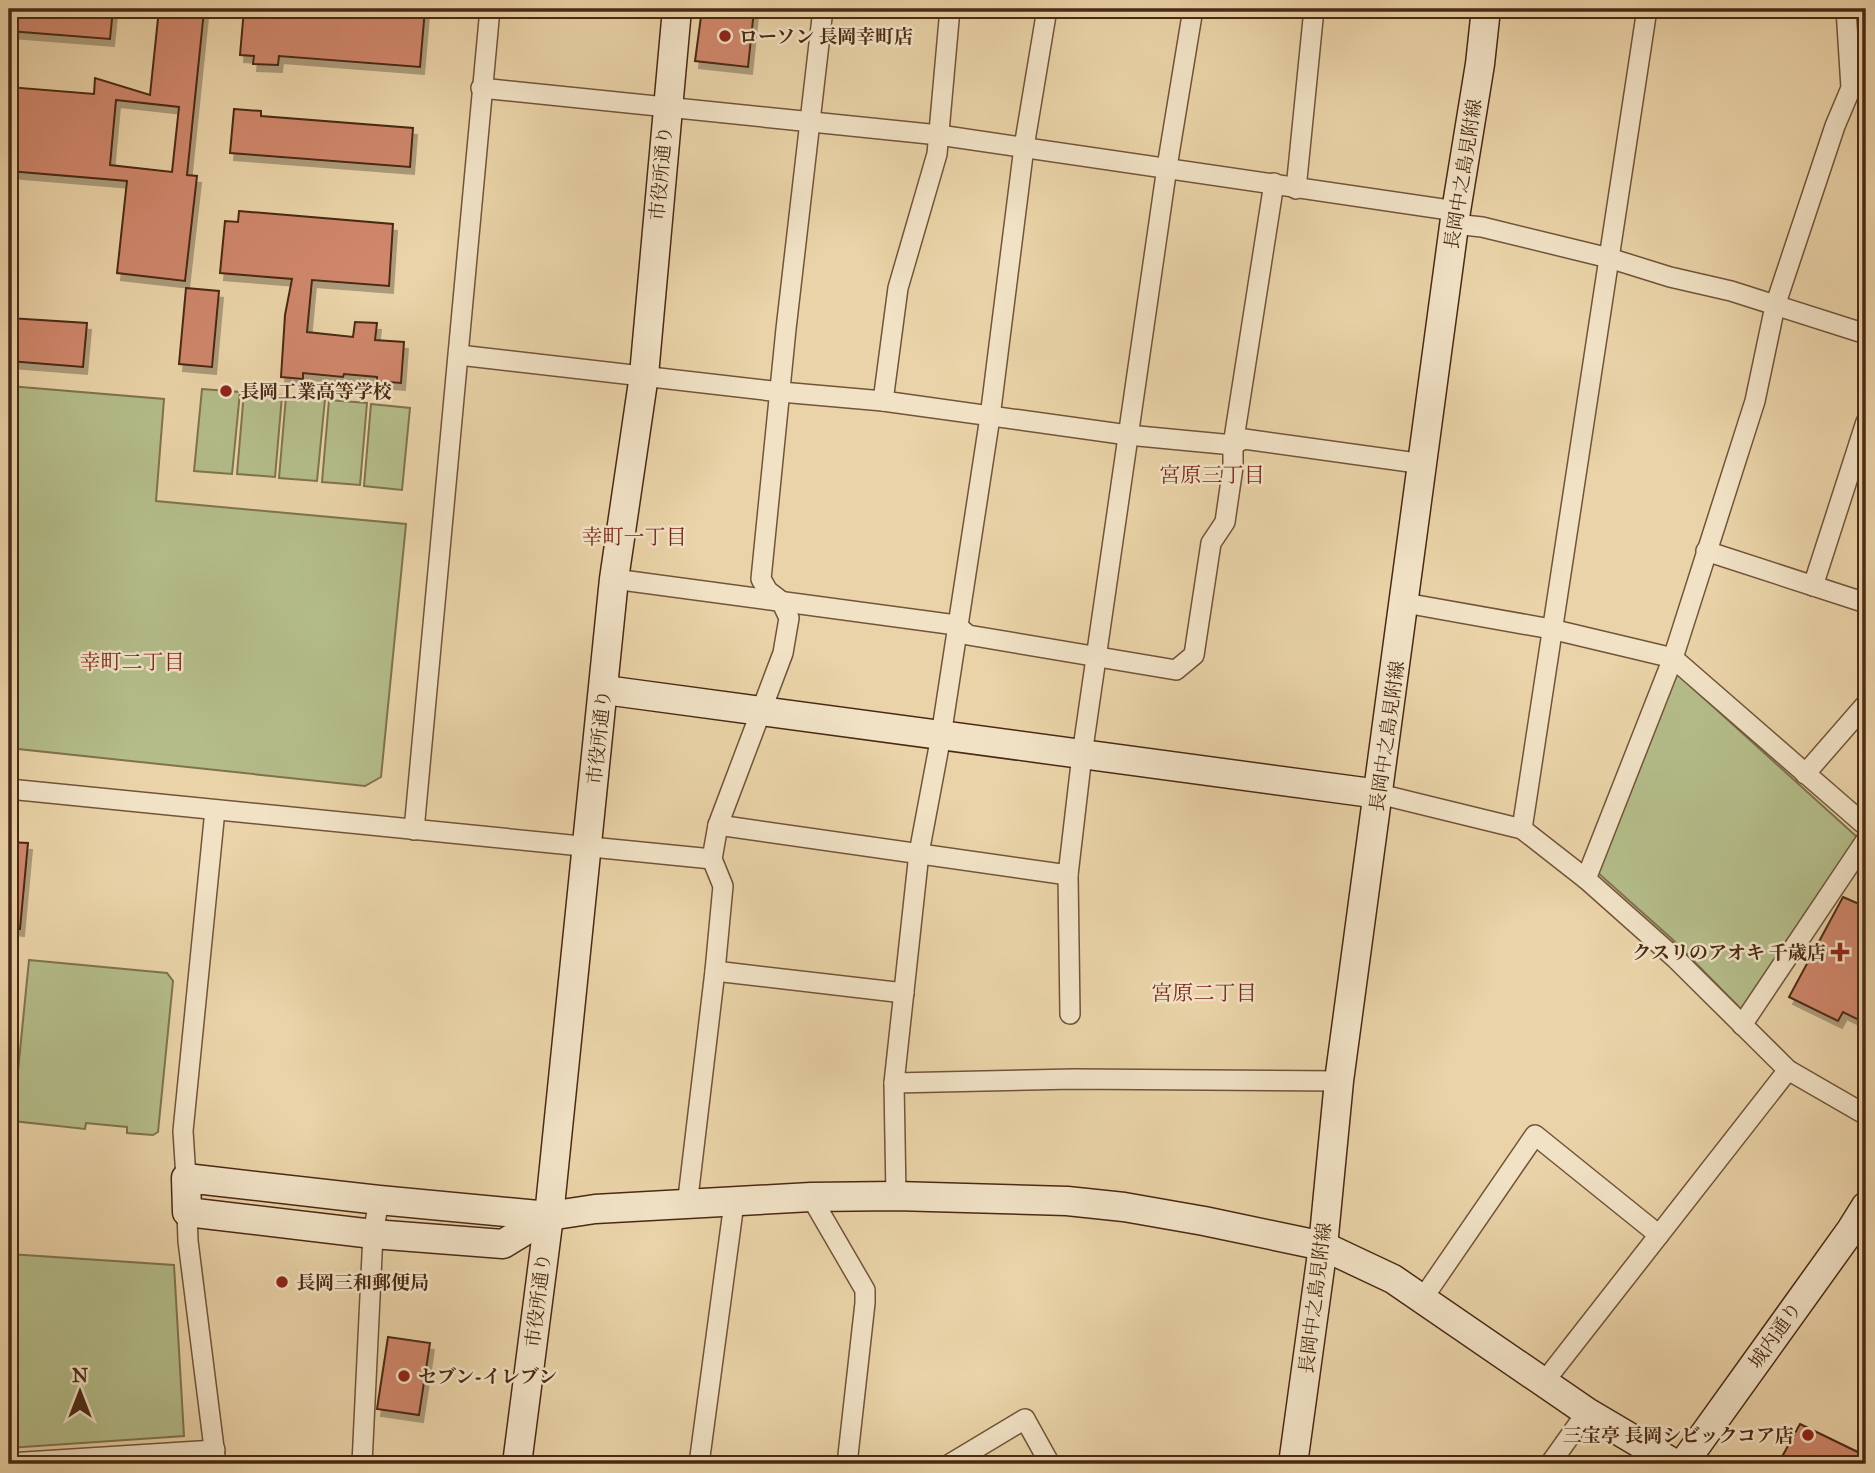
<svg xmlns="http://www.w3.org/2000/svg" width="1875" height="1473" font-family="'IM FELL Great Primer','Noto Serif JP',serif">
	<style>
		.green { fill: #b4bd8a; stroke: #7f734e; stroke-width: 2 }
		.building { fill: #d0876c; stroke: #4a2913; stroke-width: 2; fill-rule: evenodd; filter: url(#shadow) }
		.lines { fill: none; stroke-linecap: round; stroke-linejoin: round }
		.street-casing { stroke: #725438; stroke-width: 22 }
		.secondary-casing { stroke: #4a2913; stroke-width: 31 }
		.street { stroke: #f1e2c6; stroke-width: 19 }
		.secondary { stroke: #f1e2c6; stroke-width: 28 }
		.poi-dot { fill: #8f2418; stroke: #f1e2c6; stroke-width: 2.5 }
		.labels { text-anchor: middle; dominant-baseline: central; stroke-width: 5; stroke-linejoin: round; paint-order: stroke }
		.poi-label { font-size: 19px; font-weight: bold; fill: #4a2913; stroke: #f1e2c6; text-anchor: start }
		.street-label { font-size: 19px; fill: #4a2913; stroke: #f1e2c6 }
		.neighbourhood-label { font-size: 21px; fill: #7a1f14; stroke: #f1e2c6 }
	</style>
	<defs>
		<filter id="shadow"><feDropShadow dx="4" dy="7" stdDeviation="0" flood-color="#0004"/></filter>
	</defs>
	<rect width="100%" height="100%" fill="#ead3a8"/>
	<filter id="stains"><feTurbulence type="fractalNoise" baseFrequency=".00286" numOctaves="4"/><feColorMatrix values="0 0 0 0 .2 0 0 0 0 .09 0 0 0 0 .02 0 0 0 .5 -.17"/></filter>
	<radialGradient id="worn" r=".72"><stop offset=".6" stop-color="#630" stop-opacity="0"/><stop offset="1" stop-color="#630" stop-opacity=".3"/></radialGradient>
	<g class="green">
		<polygon points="9,386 164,399 156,501 406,524 381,777 365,786 9,748"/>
		<polygon points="202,389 240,392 232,474 194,471"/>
		<polygon points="244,392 282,396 275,477 237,474"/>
		<polygon points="286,396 325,399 317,481 279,478"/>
		<polygon points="329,400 367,403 360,485 322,482"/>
		<polygon points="371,404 410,408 402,490 364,486"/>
		<polygon points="1676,673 1857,837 1741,1009 1672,939 1597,872"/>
		<polygon points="29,960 167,973 173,981 158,1132 153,1135 127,1133 127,1127 86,1123 85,1129 13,1121"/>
		<polygon points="9,1254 174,1265 184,1436 9,1448"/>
	</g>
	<g class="building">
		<polygon points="9,9 113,9 110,39 9,31"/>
		<path d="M159 9 204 11 187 175 197 176 185 281 117 273 127 181 9 171V87L94 94 95 78 150 95ZM116 100 179 107 172 172 110 165Z"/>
		<polygon points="244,9 425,9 420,67 279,56 278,65 253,64 254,56 240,55"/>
		<polygon points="702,9 754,10 748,67 695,61"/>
		<polygon points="234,109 261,111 261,116 413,128 410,167 230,153"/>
		<polygon points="239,211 393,224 389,286 312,280 307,332 353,337 355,322 377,323 375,340 404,342 401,383 377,381 377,377 344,374 343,377 303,373 303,379 281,377 285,315 292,279 220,273 225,221 238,222"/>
		<polygon points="186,288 219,291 212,367 179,364"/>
		<polygon points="9,318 87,323 83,367 9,361"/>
		<polygon points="9,842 28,843 20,929 9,928"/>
		<polygon points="1843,897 1866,907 1866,1005 1859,1020 1843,1012 1838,1021 1789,997"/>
		<polygon points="388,1337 430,1343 419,1415 377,1409"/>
		<polygon points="1800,1424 1866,1456 1866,1464 1778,1464"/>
	</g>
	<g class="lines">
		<g class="street-casing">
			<g id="street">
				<polyline points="481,88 939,135 1456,211"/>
				<polyline points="1296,189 1314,9"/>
				<polyline points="1454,224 1482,227 1609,258 1670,277 1731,291 1866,334"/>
				<polyline points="459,355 781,392 883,401 1128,435 1233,445 1244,439 1424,464"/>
				<polyline points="883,401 898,288 937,154 950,9"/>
				<polyline points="1706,551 1866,603"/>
				<polyline points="614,579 956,625 968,635 1176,670 1194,655 1211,543 1225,522 1233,467 1233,445 1274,183"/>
				<polyline points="1813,586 1866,422"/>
				<polyline points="1405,603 1551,629 1673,658 1866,826"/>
				<polyline points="1805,774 1866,704"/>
				<polyline points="9,789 712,859"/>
				<polyline points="1379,794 1522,829 1586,879 1676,959 1788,1070 1866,1115"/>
				<polyline points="718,825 1068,875"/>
				<polyline points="1522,829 1647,9"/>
				<polyline points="414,830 490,9"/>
				<polyline points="1586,879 1673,658 1755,401 1775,306 1835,126 1851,88 1846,9"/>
				<polyline points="715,971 904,993"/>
				<polyline points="1070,1014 1068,875 1082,755 1167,167 1193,9"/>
				<polyline points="1742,1025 1866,840"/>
				<polyline points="894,1083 1074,1079 1339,1081"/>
				<polyline points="186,1178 183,1131 215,810"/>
				<polyline points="896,1196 894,1083 919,853 941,736 990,417 1024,147 1047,9"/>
				<polyline points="811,1197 865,1290 865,1303 847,1464"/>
				<polyline points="687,1206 715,971 723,886 712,859 718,825 783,653 789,618 781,601 768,591 761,579 786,329 823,9"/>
				<polyline points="187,1212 188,1241 216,1464"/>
				<polyline points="1423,1298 1535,1135 1659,1235"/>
				<polyline points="1544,1382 1788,1070"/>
				<polyline points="9,1463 215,1450"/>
				<polyline points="362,1464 373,1234 379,1200"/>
				<polyline points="699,1464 734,1203"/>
				<polyline points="950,1464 1025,1419 1050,1464"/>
				<polyline points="1550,1464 1587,1412"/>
			</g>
		</g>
		<g class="secondary-casing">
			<g id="secondary">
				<polyline points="605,690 1379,794"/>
				<polyline points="549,1216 503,1244 373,1234 187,1212 186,1178 379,1200 549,1216 595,1209 811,1197 896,1196 1067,1201 1124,1207 1204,1221 1323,1246 1393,1279 1587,1412 1675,1464"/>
				<polyline points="517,1464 549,1216 614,579 644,375 677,9"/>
				<polyline points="1293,1464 1323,1246 1339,1081 1456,211 1480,64 1486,9"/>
				<polyline points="1683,1464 1851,1230 1866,1206"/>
			</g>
		</g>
		<use href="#street" class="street"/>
		<use href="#secondary" class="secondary"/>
	</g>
	<g class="poi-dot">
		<circle cx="725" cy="36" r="7"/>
		<circle cx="226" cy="391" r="7"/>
		<path d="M1836.5 941.5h7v7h7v7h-7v7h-7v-7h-7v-7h7z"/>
		<circle cx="282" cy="1282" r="7"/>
		<circle cx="404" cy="1376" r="7"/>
		<circle cx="1808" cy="1435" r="7"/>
	</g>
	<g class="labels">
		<g class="poi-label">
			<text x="739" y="36">ローソン 長岡幸町店</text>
			<text x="240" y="391">長岡工業高等学校</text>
			<text x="1826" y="952" text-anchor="end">クスリのアオキ 千歳店</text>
			<text x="296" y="1282">長岡三和郵便局</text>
			<text x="418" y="1376">セブン-イレブン</text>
			<text x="1794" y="1435" text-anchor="end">三宝亭 長岡シビックコア店</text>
		</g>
		<g class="street-label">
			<text transform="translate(661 173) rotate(-85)">市役所通り</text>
			<text transform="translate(1463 174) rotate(-81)">長岡中之島見附線</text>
			<text transform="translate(1387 736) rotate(-82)">長岡中之島見附線</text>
			<text transform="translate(599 737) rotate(-84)">市役所通り</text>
			<text transform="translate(1315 1298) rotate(-83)">長岡中之島見附線</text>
			<text transform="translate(538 1300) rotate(-83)">市役所通り</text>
			<text transform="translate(1775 1335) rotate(-55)">城内通り</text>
		</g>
		<g class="neighbourhood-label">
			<text x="1212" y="475">宮原三丁目</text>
			<text x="634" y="537">幸町一丁目</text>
			<text x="132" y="662">幸町二丁目</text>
			<text x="1204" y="993">宮原二丁目</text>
		</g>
	</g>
	<rect width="1875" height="1473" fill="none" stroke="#ead3a8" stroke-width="35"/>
	<rect x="10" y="10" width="1854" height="1452" fill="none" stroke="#4a2913" stroke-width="3.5"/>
	<rect x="18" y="18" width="1840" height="1438" fill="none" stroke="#4a2913" stroke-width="2"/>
	<g transform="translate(80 1392)" stroke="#f1e2c6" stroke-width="5" paint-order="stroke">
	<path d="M0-5L12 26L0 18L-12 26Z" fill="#4a2913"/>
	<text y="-10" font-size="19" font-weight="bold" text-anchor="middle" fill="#4a2913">N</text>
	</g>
	<rect width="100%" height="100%" filter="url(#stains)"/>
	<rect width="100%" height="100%" fill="url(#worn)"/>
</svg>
